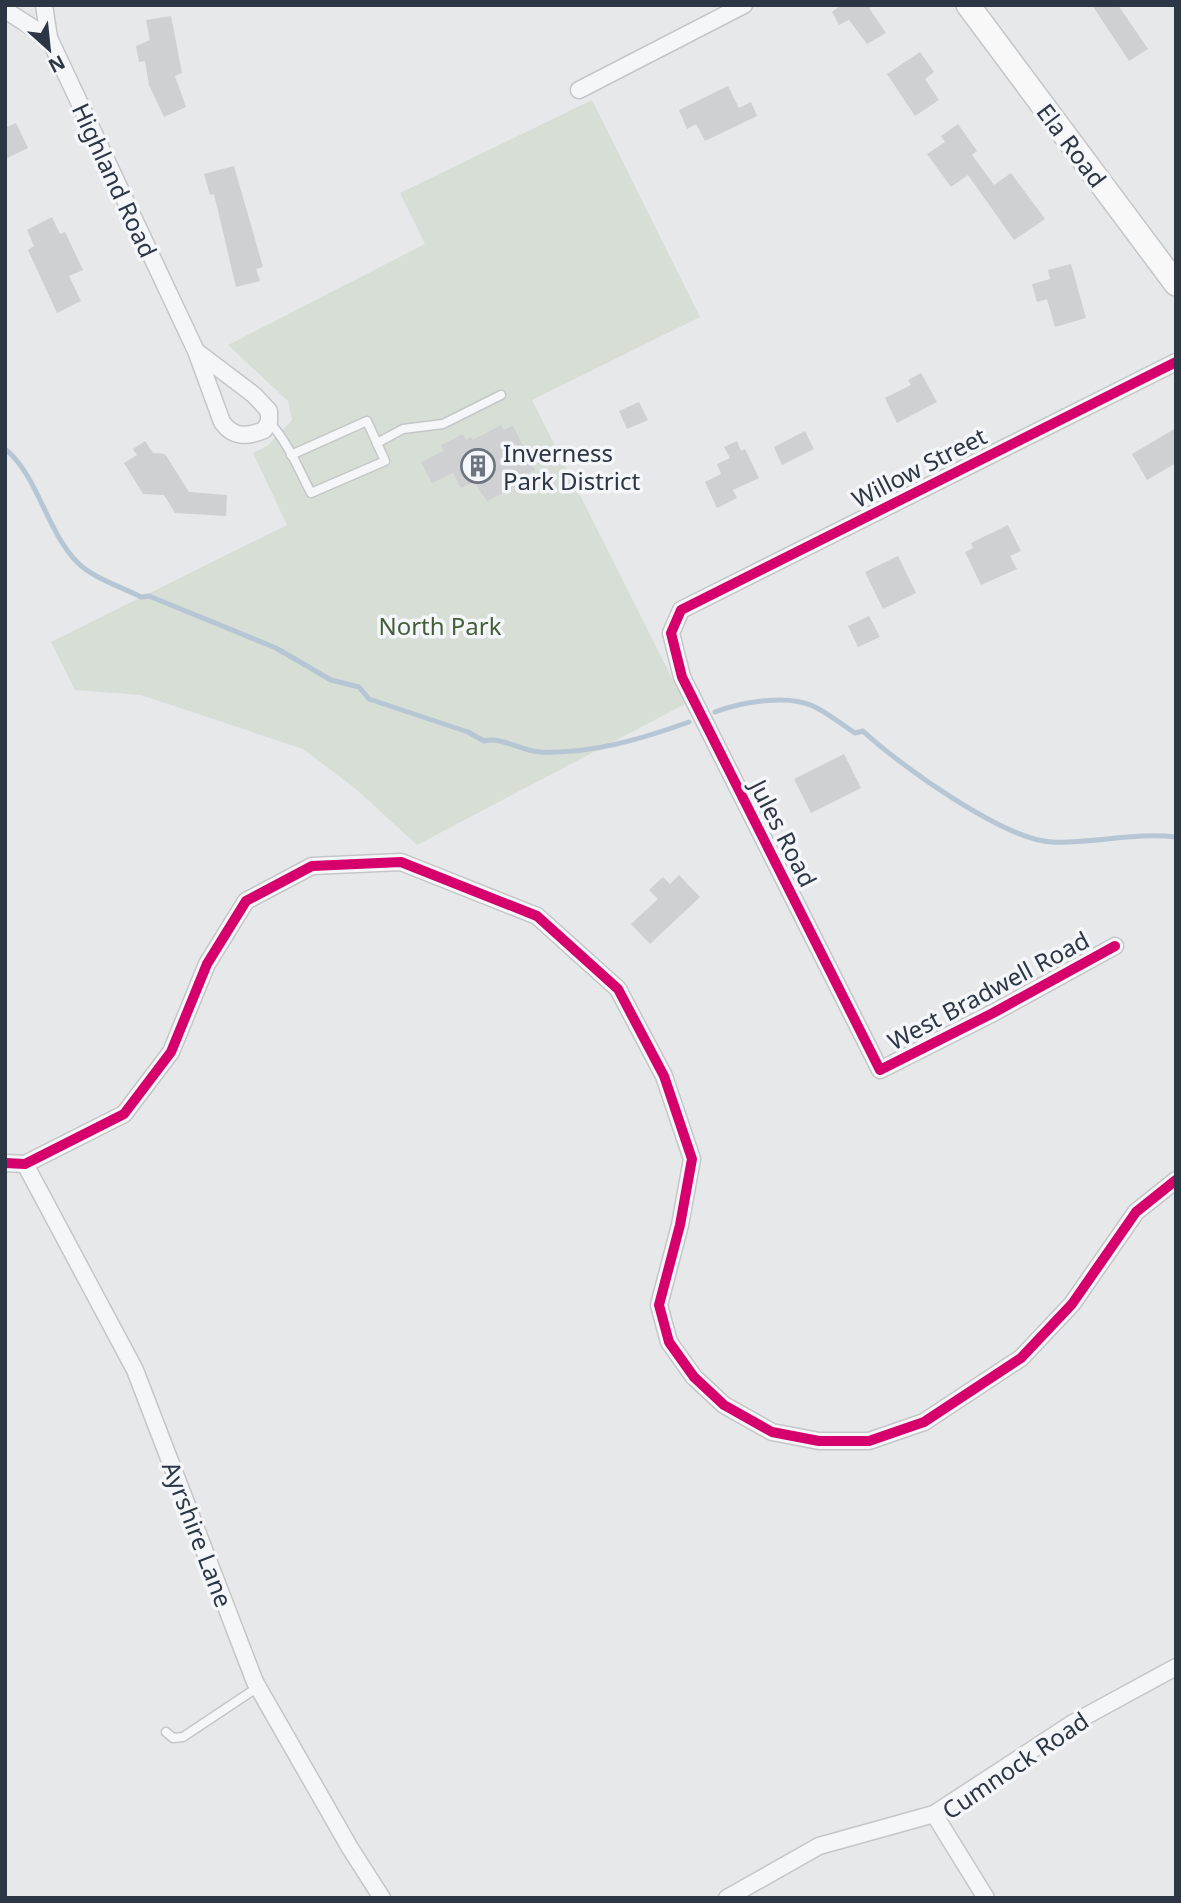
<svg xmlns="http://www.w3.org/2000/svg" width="1181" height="1903" font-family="'Noto Sans',sans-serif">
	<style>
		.green { fill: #d7ded6 }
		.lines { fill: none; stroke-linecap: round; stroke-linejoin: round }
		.stream { stroke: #b6c6d4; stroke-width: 5 }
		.building { fill: #ced0d2 }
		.lane-casing { stroke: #c4c6c8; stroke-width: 11 }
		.street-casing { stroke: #c4c6c8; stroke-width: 19 }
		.secondary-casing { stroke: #c4c6c8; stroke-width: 26 }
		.lane { stroke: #f5f6f7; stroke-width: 8 }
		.street { stroke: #f5f6f7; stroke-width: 16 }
		.secondary { stroke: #f8f8f8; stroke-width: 23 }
		.cycleway-casing { stroke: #f4f6f9; stroke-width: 15 }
		.cycleway { stroke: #d6006c; stroke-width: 10 }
		.labels { text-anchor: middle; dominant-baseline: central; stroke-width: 7; stroke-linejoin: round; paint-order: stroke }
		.street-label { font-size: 24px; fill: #2c3644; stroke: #f4f6f9 }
		.poi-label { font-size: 24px; fill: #2c3644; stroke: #f4f6f9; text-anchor: start }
		.park-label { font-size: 24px; fill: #435f3a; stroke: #f4f6f9 }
	</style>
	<rect width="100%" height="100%" fill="#e6e8ea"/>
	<polygon class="green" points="592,100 700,317 532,400 685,704 417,845 356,789 303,749 141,695 75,690 51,642 287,525 253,453 267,446 292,420 288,401 228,345 425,244 400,193"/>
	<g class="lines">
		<g class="stream">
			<path d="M5 449C38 475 46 531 78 563 93 578 122 587 141 597L149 596 276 648 331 680 359 687 369 699 468 732 484 741C502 736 522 752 541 752 591 754 642 739 689 722"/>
			<path d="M715 712C741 702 787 694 813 706 828 713 841 724 855 733L863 731C898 764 1004 840 1052 842 1093 844 1134 832 1176 837"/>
		</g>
	</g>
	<g class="building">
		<polygon points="841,5 874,5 869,8 886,33 867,44 849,20 839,25 832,12"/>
		<polygon points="1092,5 1118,5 1148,49 1129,61"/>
		<polygon points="171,16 182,73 175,76 186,107 164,117 149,85 145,61 139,62 136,46 150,40 146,20"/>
		<polygon points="920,52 934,72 925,79 939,100 915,116 887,74"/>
		<polygon points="728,86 739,108 751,102 757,116 705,141 696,124 687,129 679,110"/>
		<polygon points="16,123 28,148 5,159 5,128"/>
		<polygon points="958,124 977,151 972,155 994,185 1011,173 1045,219 1014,240 968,175 951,187 927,154 945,142 941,136"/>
		<polygon points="234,166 263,267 256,269 260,281 236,287 214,194 210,195 204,174"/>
		<polygon points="52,217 60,234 65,232 83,270 69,276 81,301 57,313 28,250 34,246 27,230"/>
		<polygon points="1071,264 1086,318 1055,327 1047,299 1037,302 1032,284 1050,279 1048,270"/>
		<polygon points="921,373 937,402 897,423 885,398 911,385 908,380"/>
		<polygon points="639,402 648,420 627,429 619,411"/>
		<polygon points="501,425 504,430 513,426 535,470 520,477 522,483 487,501 474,482 461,488 453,473 432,483 421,462 444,451 441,445 463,434 466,440 471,437 473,440"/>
		<polygon points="1176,428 1176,463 1147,480 1132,454"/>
		<polygon points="805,431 814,449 782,465 774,447"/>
		<polygon points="145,441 153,453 165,454 189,492 227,495 226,516 175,513 164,495 143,494 124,463 137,455 133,449"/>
		<polygon points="737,441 741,451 745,449 759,478 733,490 737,498 717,508 705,482 721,474 717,464 730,458 724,447"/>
		<polygon points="1008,525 1021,551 1010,556 1017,569 981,585 965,552 973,548 971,543"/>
		<polygon points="898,556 916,593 883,609 865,572"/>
		<polygon points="869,616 880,637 858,647 848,626"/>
		<polygon points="844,754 861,788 811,813 794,779"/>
		<polygon points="679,875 700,897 650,944 631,924 658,899 649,890 663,877 670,884"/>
	</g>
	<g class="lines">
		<g class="lane-casing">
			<g id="lane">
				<path d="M269 422C288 442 298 468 311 493L385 461 367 421 291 455"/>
				<polyline points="377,443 403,429 443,424 501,395"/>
				<polyline points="166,1732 173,1738 183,1737 258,1687"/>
			</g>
		</g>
		<g class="street-casing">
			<g id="street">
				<path d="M44 5 49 38 196 351 222 422C233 438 247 437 264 430L269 422V411L254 395 196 351"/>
				<polyline points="5,10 49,38"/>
				<polyline points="579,90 744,5"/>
				<polyline points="1115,946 993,1013 880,1070 682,677 671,633 681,610 1176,362"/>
				<polyline points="5,1163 25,1164 124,1114 171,1052 207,964 246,901 312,866 401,862 537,916 618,989 664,1076 692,1159 680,1225 659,1305 669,1342 694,1377 724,1405 772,1432 819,1441 869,1441 924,1422 1021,1358 1072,1304 1136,1212 1176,1180"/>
				<polyline points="25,1164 135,1370 255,1682 350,1848 382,1898"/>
				<polyline points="934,1814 986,1898"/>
				<polyline points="727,1898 819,1846 934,1814 1073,1723 1176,1667"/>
			</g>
		</g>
		<g class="secondary-casing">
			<polyline id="secondary" points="968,5 1176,284"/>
		</g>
		<use href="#lane" class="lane"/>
		<use href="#street" class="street"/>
		<use href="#secondary" class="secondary"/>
		<g class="cycleway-casing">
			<g id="cycleway">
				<polyline points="1115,946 993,1013 880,1070 682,677 671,633 681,610 1176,362"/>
				<polyline points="5,1163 25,1164 124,1114 171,1052 207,964 246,901 312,866 401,862 537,916 618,989 664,1076 692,1159 680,1225 659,1305 669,1342 694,1377 724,1405 772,1432 819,1441 869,1441 924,1422 1021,1358 1072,1304 1136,1212 1176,1180"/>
			</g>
		</g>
		<use href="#cycleway" class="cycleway"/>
	</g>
	<defs>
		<g id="building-ring" transform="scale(1.75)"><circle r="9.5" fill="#f4f6f9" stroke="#6d747e" stroke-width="1.5"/><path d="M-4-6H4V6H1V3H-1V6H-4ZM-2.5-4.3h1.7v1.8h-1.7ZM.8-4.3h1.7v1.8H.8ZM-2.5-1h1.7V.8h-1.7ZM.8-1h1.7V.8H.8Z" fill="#6d747e"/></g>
	</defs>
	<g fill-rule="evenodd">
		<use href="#building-ring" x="478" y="466"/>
	</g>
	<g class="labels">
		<g class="street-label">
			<text transform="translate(1072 145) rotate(53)">Ela Road</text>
			<text transform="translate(115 180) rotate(65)">Highland Road</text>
			<text transform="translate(919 467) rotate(-27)">Willow Street</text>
			<text transform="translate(784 833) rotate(63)">Jules Road</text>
			<text transform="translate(988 990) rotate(-28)">West Bradwell Road</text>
			<text transform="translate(198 1534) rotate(69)">Ayrshire Lane</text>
			<text transform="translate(1015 1765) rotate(-34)">Cumnock Road</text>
		</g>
		<g class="poi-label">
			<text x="503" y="452">Inverness<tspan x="503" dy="28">Park District</tspan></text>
		</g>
		<g class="park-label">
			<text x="440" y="625">North Park</text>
		</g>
	</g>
	<rect width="1181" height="1903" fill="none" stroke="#2c3644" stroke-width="14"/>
	<g transform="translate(49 49) rotate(153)" stroke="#f4f6f9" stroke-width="5" paint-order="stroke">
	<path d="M0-5L12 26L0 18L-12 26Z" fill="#2c3644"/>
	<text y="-10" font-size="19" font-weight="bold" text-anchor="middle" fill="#2c3644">N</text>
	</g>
</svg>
